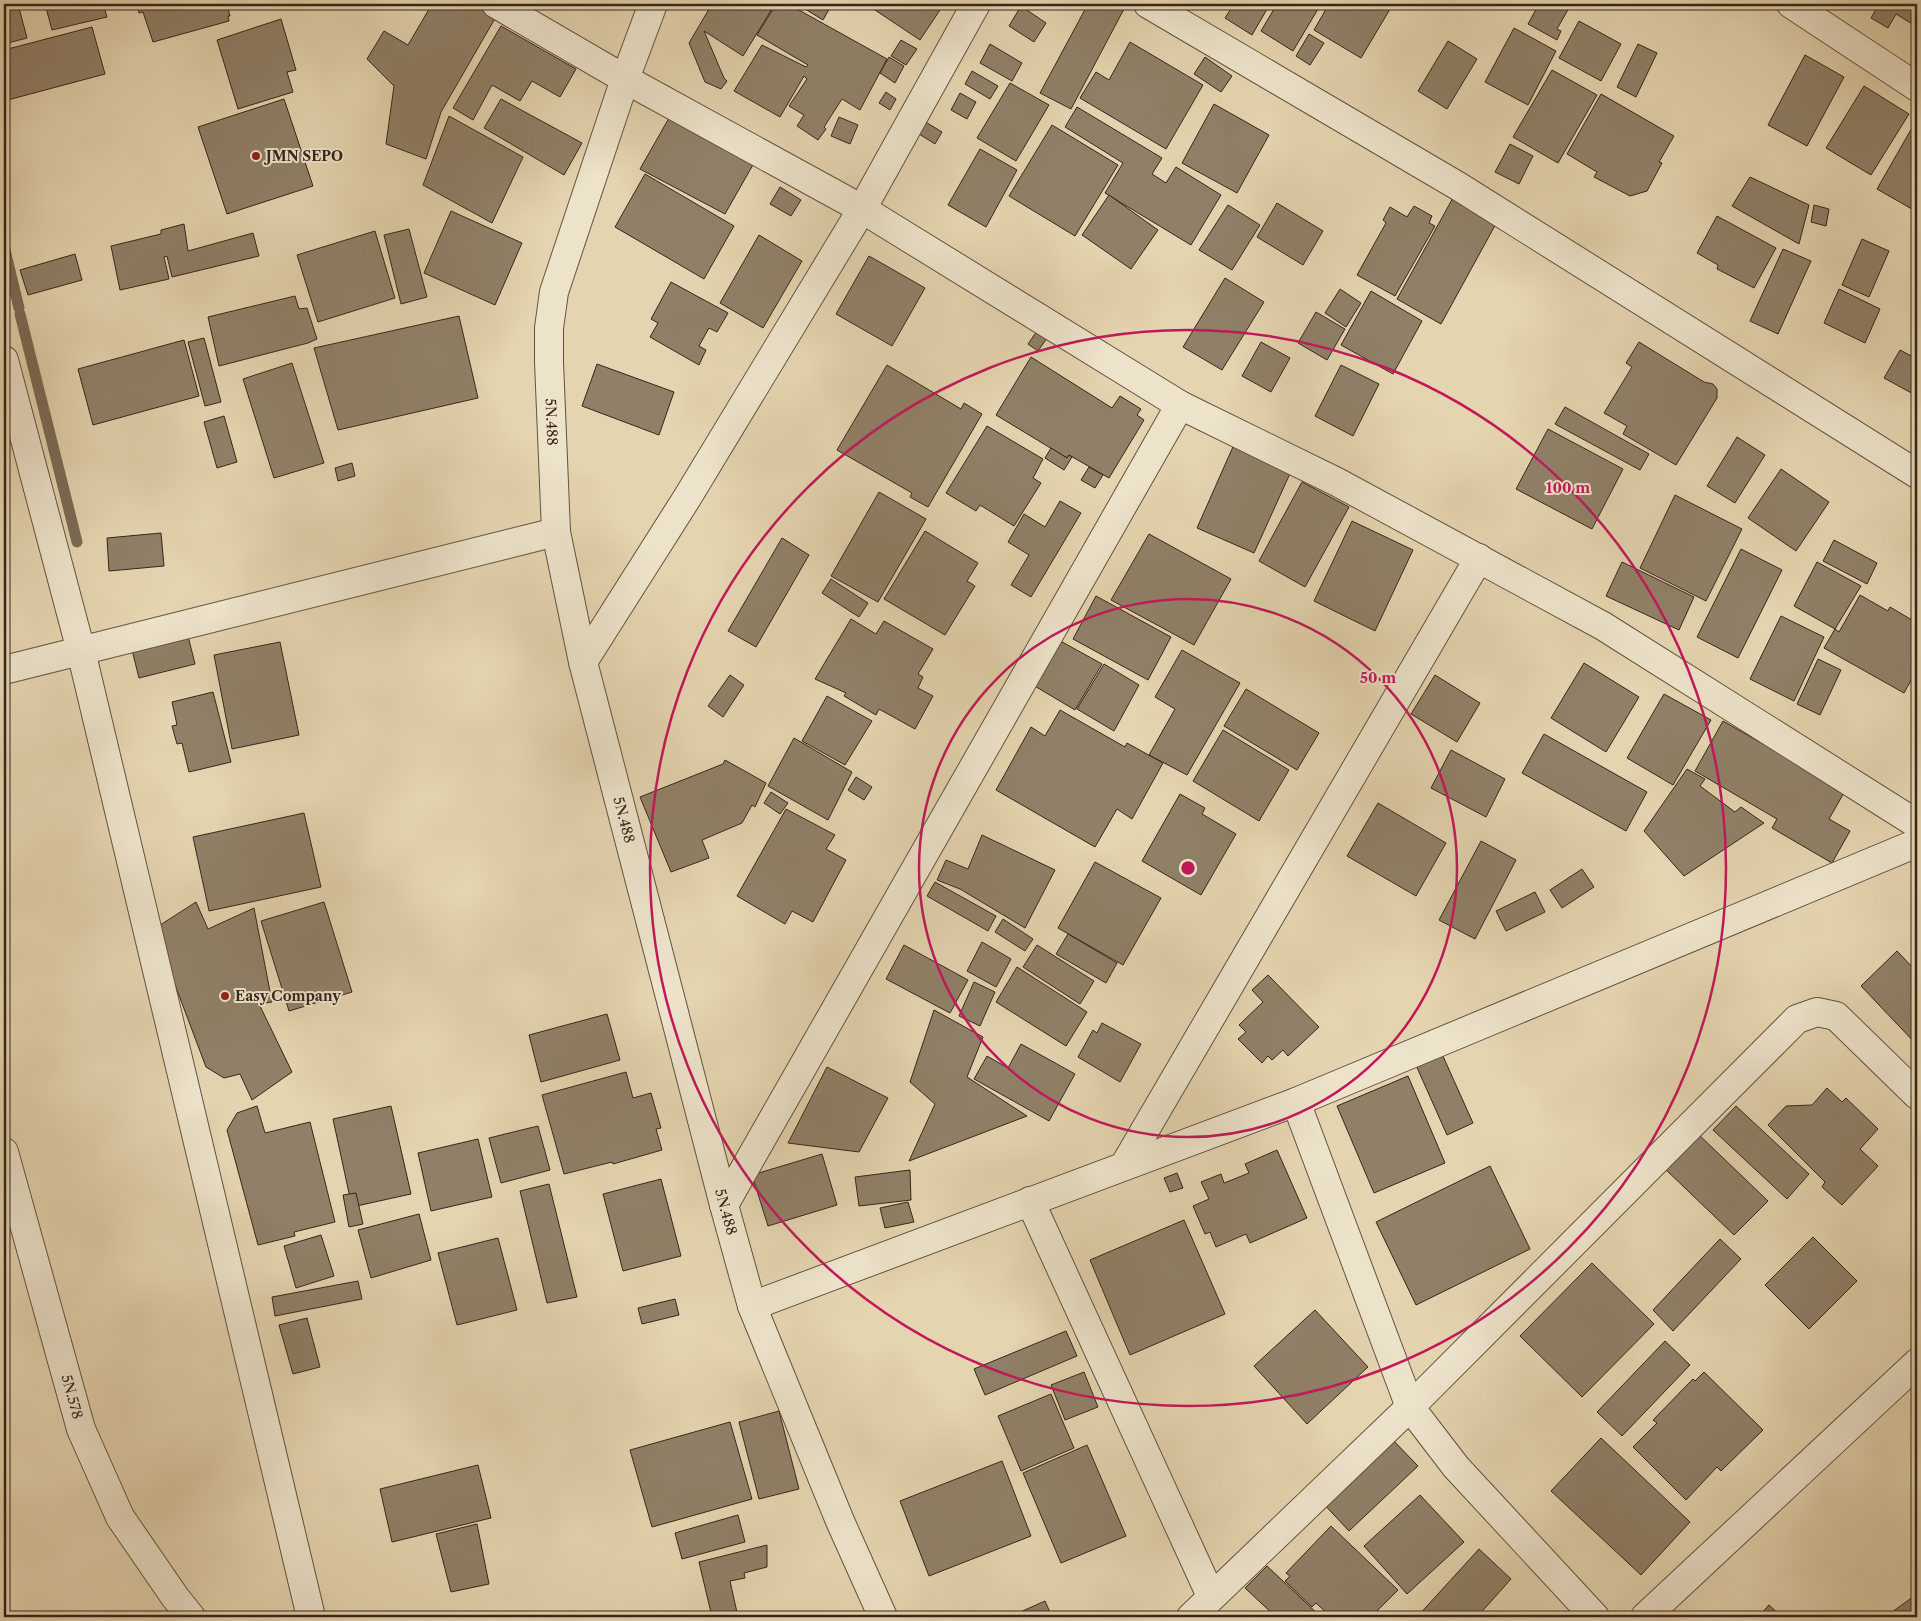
<svg xmlns="http://www.w3.org/2000/svg" width="1921" height="1621" font-family="'Libre Caslon Text',serif">
	<style>
		.lines { fill: none; stroke-linecap: round; stroke-linejoin: round }
		.stream { stroke: #7b6b56; stroke-width: 11 }
		.building { fill: #908068; stroke: #36261b }
		.minor-casing { stroke: #625240; stroke-width: 30 }
		.minor { stroke: #ede3cb; stroke-width: 28 }
		.ring { fill: none; stroke: #c2185b; stroke-width: 2.5 }
		.poi-dot { fill: #8f2418; stroke: #ede3cb; stroke-width: 2 }
		.labels { text-anchor: middle; dominant-baseline: central; stroke-width: 4; stroke-linejoin: round; paint-order: stroke }
		.poi-label { font-size: 14px; font-weight: bold; fill: #36261b; stroke: #ede3cb; text-anchor: start }
		.street-label { font-size: 14px; fill: #36261b; stroke: #ede3cb }
		.centre { fill: #c2185b; stroke: #ede3cb; stroke-width: 2.5 }
		.ring-label { font-size: 15px; text-anchor: middle; font-weight: bold; fill: #c2185b; stroke: #ede3cb; stroke-width: 4; stroke-linejoin: round; paint-order: stroke }
	</style>
	<rect width="100%" height="100%" fill="#e4d4af"/>
	<filter id="stains"><feTurbulence type="fractalNoise" baseFrequency=".004" numOctaves="4"/><feColorMatrix values="0 0 0 0 .2 0 0 0 0 .09 0 0 0 0 .02 0 0 0 .5 -.17"/></filter>
	<radialGradient id="worn" r=".72"><stop offset=".6" stop-color="#630" stop-opacity="0"/><stop offset="1" stop-color="#630" stop-opacity=".3"/></radialGradient>
	<g class="lines">
		<g class="stream">
			<polyline points="4,246 19,308"/>
			<polyline points="20,314 77,542"/>
		</g>
	</g>
	<g class="building">
		<polygon points="4,4 18,4 27,38 4,44"/>
		<polygon points="45,4 103,4 107,17 52,30"/>
		<polygon points="137,4 227,4 230,16 228,16 229,21 153,42 143,12 139,13"/>
		<polygon points="432,4 477,4 497,15 441,112 426,159 386,144 394,86 367,59 384,31 408,45"/>
		<polygon points="712,4 775,4 743,56 704,31 724,78 727,81 721,89 705,82 689,43"/>
		<polygon points="776,4 788,4 887,59 860,110 842,99 824,127 826,129 818,140 797,126 804,115 789,106 807,79 804,76 780,117 734,91 762,45 806,67 808,65 757,35"/>
		<polygon points="797,4 832,4 823,20"/>
		<polygon points="866,4 936,4 942,7 920,40"/>
		<polygon points="1088,4 1114,4 1124,9 1071,109 1040,93"/>
		<polygon points="1234,4 1270,4 1252,35 1225,18"/>
		<polygon points="1277,4 1321,4 1293,51 1261,31"/>
		<polygon points="1329,4 1393,4 1361,58 1314,30"/>
		<polygon points="1539,4 1578,4 1575,8 1570,6 1557,29 1561,31 1557,40 1528,24"/>
		<polygon points="1879,4 1917,4 1917,27 1896,14 1888,28 1871,18"/>
		<polygon points="1021,6 1046,23 1034,42 1009,26"/>
		<polygon points="281,19 296,70 287,72 293,92 238,109 217,40"/>
		<polygon points="1579,21 1621,44 1601,81 1559,58"/>
		<polygon points="501,26 576,69 560,97 532,81 520,101 492,85 473,120 453,108"/>
		<polygon points="92,27 105,74 4,101 4,50"/>
		<polygon points="1514,28 1556,51 1528,105 1485,82"/>
		<polygon points="1309,34 1324,43 1310,65 1296,56"/>
		<polygon points="901,40 917,49 906,65 891,56"/>
		<polygon points="1448,41 1477,59 1447,109 1418,91"/>
		<polygon points="1130,42 1203,85 1166,149 1080,98 1096,72 1109,80"/>
		<polygon points="990,44 1022,63 1012,81 980,63"/>
		<polygon points="1638,44 1657,53 1636,97 1617,87"/>
		<polygon points="1805,55 1844,77 1807,146 1768,125"/>
		<polygon points="889,57 904,66 895,83 880,73"/>
		<polygon points="1205,57 1232,76 1221,92 1194,74"/>
		<polygon points="1552,70 1597,95 1558,163 1513,137"/>
		<polygon points="972,71 998,86 990,99 965,84"/>
		<polygon points="1010,83 1049,105 1016,161 977,138"/>
		<polygon points="1864,86 1909,114 1871,175 1826,148"/>
		<polygon points="886,92 896,99 890,110 879,103"/>
		<polygon points="960,93 976,102 967,119 951,110"/>
		<polygon points="1601,94 1674,136 1659,162 1662,163 1647,191 1630,196 1594,177 1597,172 1567,154"/>
		<polygon points="284,99 313,186 227,214 198,127"/>
		<polygon points="501,99 582,143 564,175 484,128"/>
		<polygon points="1214,104 1269,135 1237,193 1182,163"/>
		<polygon points="1077,107 1162,158 1152,174 1166,183 1176,167 1221,195 1191,245 1105,193 1123,163 1065,127"/>
		<polygon points="449,116 523,157 492,223 423,185"/>
		<polygon points="839,117 858,125 850,144 831,136"/>
		<polygon points="669,118 754,163 725,214 640,169"/>
		<polygon points="1917,119 1917,212 1877,189"/>
		<polygon points="924,121 942,132 935,144 916,132"/>
		<polygon points="1052,125 1118,165 1075,236 1009,196"/>
		<polygon points="1510,144 1533,156 1519,184 1495,172"/>
		<polygon points="980,149 1017,170 986,227 948,205"/>
		<polygon points="645,174 734,226 704,279 615,227"/>
		<polygon points="1750,177 1809,205 1799,244 1732,206"/>
		<polygon points="780,187 801,200 791,216 770,204"/>
		<polygon points="1109,195 1158,230 1131,269 1082,235"/>
		<polygon points="1454,196 1498,220 1441,324 1397,299"/>
		<polygon points="1277,203 1323,231 1303,265 1257,237"/>
		<polygon points="1228,205 1260,225 1232,270 1199,250"/>
		<polygon points="1814,205 1829,209 1826,226 1811,222"/>
		<polygon points="1414,206 1432,216 1429,223 1435,226 1395,296 1357,275 1386,223 1383,220 1390,207 1407,217"/>
		<polygon points="451,211 522,243 495,305 424,273"/>
		<polygon points="1717,216 1776,248 1754,288 1717,269 1718,265 1697,253"/>
		<polygon points="184,224 188,251 253,233 259,256 172,277 167,256 164,257 169,279 120,290 111,246 161,234 161,230"/>
		<polygon points="409,229 427,297 401,304 384,235"/>
		<polygon points="375,231 395,298 318,322 297,255"/>
		<polygon points="759,235 802,261 763,328 720,303"/>
		<polygon points="1862,239 1889,251 1869,297 1842,285"/>
		<polygon points="1783,249 1811,261 1778,334 1750,321"/>
		<polygon points="75,254 82,280 28,295 20,270"/>
		<polygon points="869,256 925,288 892,346 836,314"/>
		<polygon points="1225,278 1264,302 1222,370 1183,347"/>
		<polygon points="671,282 728,313 717,332 709,328 699,346 706,350 699,365 650,337 658,323 651,319"/>
		<polygon points="1340,289 1361,303 1346,327 1325,313"/>
		<polygon points="1839,289 1880,309 1865,343 1824,323"/>
		<polygon points="1371,291 1422,321 1393,374 1341,345"/>
		<polygon points="295,296 299,309 307,308 317,339 308,343 219,366 208,317"/>
		<polygon points="1316,312 1345,329 1327,360 1298,343"/>
		<polygon points="459,316 478,398 338,430 314,348"/>
		<polygon points="1037,331 1047,338 1038,351 1028,344"/>
		<polygon points="204,338 221,402 205,406 188,342"/>
		<polygon points="184,340 199,396 93,425 78,369"/>
		<polygon points="1261,342 1290,358 1271,392 1242,376"/>
		<polygon points="1639,342 1704,382 1713,384 1717,389 1717,398 1676,465 1623,434 1627,426 1604,413 1632,367 1626,363"/>
		<polygon points="1900,350 1917,359 1917,396 1884,378"/>
		<polygon points="1031,357 1112,408 1120,396 1141,409 1137,415 1144,420 1109,478 1069,455 1067,458 996,415"/>
		<polygon points="292,363 324,463 274,478 243,379"/>
		<polygon points="597,364 674,392 659,435 582,406"/>
		<polygon points="887,365 961,409 964,403 982,414 928,507 910,497 912,493 837,450"/>
		<polygon points="1341,365 1379,384 1353,436 1315,416"/>
		<polygon points="1565,407 1649,454 1640,470 1555,424"/>
		<polygon points="224,416 237,462 217,468 204,422"/>
		<polygon points="987,426 1043,459 1033,478 1041,483 1014,526 980,505 976,511 946,493"/>
		<polygon points="1548,429 1623,469 1592,529 1516,489"/>
		<polygon points="1737,437 1765,455 1735,503 1707,486"/>
		<polygon points="1236,440 1293,467 1254,553 1197,528"/>
		<polygon points="1051,448 1067,458 1069,455 1072,457 1064,470 1045,458"/>
		<polygon points="352,463 355,476 338,481 335,468"/>
		<polygon points="1089,467 1103,475 1095,488 1081,480"/>
		<polygon points="1781,469 1829,502 1796,551 1748,518"/>
		<polygon points="1302,482 1349,507 1305,587 1259,561"/>
		<polygon points="879,492 926,519 878,602 831,576"/>
		<polygon points="1675,495 1742,529 1706,601 1640,568"/>
		<polygon points="1060,501 1081,513 1031,597 1011,585 1029,555 1008,542 1024,514 1045,527"/>
		<polygon points="1352,521 1413,550 1375,631 1314,601"/>
		<polygon points="925,531 978,563 967,581 975,586 945,635 884,599"/>
		<polygon points="161,533 164,566 109,571 107,538"/>
		<polygon points="1149,534 1231,579 1194,645 1111,600"/>
		<polygon points="782,538 809,555 756,647 728,631"/>
		<polygon points="1834,540 1877,563 1867,584 1823,561"/>
		<polygon points="1741,549 1782,570 1738,658 1697,637"/>
		<polygon points="1622,562 1694,597 1679,630 1606,596"/>
		<polygon points="1817,562 1861,586 1835,629 1794,606"/>
		<polygon points="831,579 868,603 859,617 822,593"/>
		<polygon points="1860,595 1888,611 1890,607 1917,623 1917,676 1914,675 1904,693 1824,648 1835,629 1839,632"/>
		<polygon points="1096,596 1171,637 1148,680 1073,639"/>
		<polygon points="1781,616 1824,637 1794,701 1750,679"/>
		<polygon points="851,619 876,634 884,621 933,649 918,674 923,677 918,688 933,696 915,729 879,709 876,715 844,696 846,693 815,679"/>
		<polygon points="188,636 195,664 139,678 132,650"/>
		<polygon points="1055,638 1102,664 1075,710 1033,685"/>
		<polygon points="280,642 299,735 232,749 214,655"/>
		<polygon points="1182,650 1240,683 1187,775 1149,755 1175,709 1155,697"/>
		<polygon points="1818,659 1841,670 1820,715 1797,704"/>
		<polygon points="1584,663 1639,697 1606,752 1551,718"/>
		<polygon points="1104,664 1139,685 1114,731 1077,709"/>
		<polygon points="730,675 744,685 723,717 708,706"/>
		<polygon points="1435,675 1480,703 1457,742 1411,714"/>
		<polygon points="1246,689 1319,733 1297,770 1224,726"/>
		<polygon points="213,692 231,762 189,772 182,743 177,744 172,726 177,725 172,702"/>
		<polygon points="1664,694 1711,720 1673,785 1627,758"/>
		<polygon points="827,696 872,721 845,765 802,741"/>
		<polygon points="1060,710 1125,747 1127,743 1163,763 1132,819 1117,809 1095,847 996,790 1031,727 1045,736"/>
		<polygon points="1723,721 1845,791 1829,819 1850,831 1832,863 1772,828 1777,819 1695,771"/>
		<polygon points="1223,730 1289,770 1259,821 1193,781"/>
		<polygon points="1544,734 1647,792 1626,831 1522,773"/>
		<polygon points="794,738 852,772 828,820 768,786"/>
		<polygon points="1451,750 1505,779 1486,817 1431,788"/>
		<polygon points="725,760 766,783 755,807 752,805 742,823 702,840 709,858 671,872 640,797 723,764"/>
		<polygon points="1687,769 1705,779 1700,786 1735,812 1741,807 1764,823 1684,876 1644,831"/>
		<polygon points="856,777 872,787 864,800 848,790"/>
		<polygon points="771,792 788,803 780,814 764,803"/>
		<polygon points="1180,794 1205,808 1202,814 1236,834 1201,895 1142,861"/>
		<polygon points="1378,803 1446,843 1416,896 1347,856"/>
		<polygon points="786,809 835,835 826,849 846,860 813,922 792,911 785,924 737,896"/>
		<polygon points="304,813 321,887 209,911 193,837"/>
		<polygon points="982,835 1055,870 1025,928 960,889 937,880 946,860 968,869"/>
		<polygon points="1481,841 1516,860 1475,939 1439,920"/>
		<polygon points="1095,862 1161,898 1123,965 1058,928"/>
		<polygon points="1582,869 1594,887 1562,908 1550,890"/>
		<polygon points="935,882 996,916 988,931 927,896"/>
		<polygon points="1535,892 1545,912 1506,931 1496,911"/>
		<polygon points="196,902 208,929 254,908 272,1002 259,1004 292,1072 252,1100 240,1074 224,1078 206,1067 154,929"/>
		<polygon points="324,902 352,992 289,1011 261,921"/>
		<polygon points="1003,919 1033,939 1025,951 995,932"/>
		<polygon points="1068,934 1117,963 1106,983 1056,954"/>
		<polygon points="982,942 1011,959 996,987 967,971"/>
		<polygon points="904,945 968,980 950,1013 886,979"/>
		<polygon points="1037,945 1094,981 1080,1004 1023,967"/>
		<polygon points="1897,951 1917,972 1917,1045 1861,986"/>
		<polygon points="1017,967 1087,1012 1066,1046 996,1002"/>
		<polygon points="1268,975 1319,1027 1288,1056 1283,1050 1272,1060 1268,1056 1262,1063 1238,1039 1246,1032 1239,1025 1263,1002 1252,990"/>
		<polygon points="974,982 995,992 980,1026 959,1016"/>
		<polygon points="934,1010 983,1037 967,1077 1027,1116 909,1161 935,1104 910,1082"/>
		<polygon points="607,1014 620,1060 541,1082 529,1035"/>
		<polygon points="1102,1023 1141,1044 1120,1082 1078,1057 1093,1030 1097,1033"/>
		<polygon points="1433,1034 1473,1123 1447,1135 1407,1045"/>
		<polygon points="1021,1044 1075,1074 1049,1121 974,1079 987,1056 1008,1068"/>
		<polygon points="827,1067 888,1098 859,1152 788,1143"/>
		<polygon points="626,1072 633,1098 651,1093 661,1128 656,1129 662,1150 613,1164 612,1162 564,1174 542,1095"/>
		<polygon points="1408,1076 1445,1163 1374,1193 1337,1106"/>
		<polygon points="1827,1088 1842,1102 1846,1098 1878,1129 1860,1149 1878,1166 1842,1205 1822,1187 1825,1182 1768,1125 1786,1106 1812,1105"/>
		<polygon points="257,1106 265,1133 310,1122 335,1222 294,1232 295,1236 258,1245 227,1130 237,1113"/>
		<polygon points="391,1106 411,1194 352,1207 333,1119"/>
		<polygon points="1736,1106 1809,1174 1787,1199 1713,1130"/>
		<polygon points="538,1126 550,1170 501,1183 489,1138"/>
		<polygon points="1696,1132 1768,1201 1734,1235 1662,1166"/>
		<polygon points="478,1139 492,1197 431,1211 418,1153"/>
		<polygon points="1277,1150 1307,1218 1250,1243 1246,1234 1216,1247 1210,1232 1205,1234 1193,1206 1209,1199 1201,1182 1221,1174 1224,1183 1249,1173 1245,1164"/>
		<polygon points="822,1154 837,1205 768,1226 752,1175"/>
		<polygon points="1490,1166 1530,1249 1416,1305 1376,1222"/>
		<polygon points="910,1170 911,1200 859,1206 855,1177"/>
		<polygon points="1177,1173 1183,1188 1170,1192 1164,1178"/>
		<polygon points="661,1179 681,1256 623,1271 603,1194"/>
		<polygon points="549,1184 577,1297 547,1303 520,1191"/>
		<polygon points="356,1193 363,1224 349,1227 343,1195"/>
		<polygon points="908,1202 914,1222 885,1228 880,1208"/>
		<polygon points="419,1214 431,1260 371,1278 358,1230"/>
		<polygon points="1184,1220 1225,1314 1130,1355 1090,1260"/>
		<polygon points="321,1235 334,1276 296,1288 284,1246"/>
		<polygon points="1813,1237 1857,1281 1809,1329 1765,1285"/>
		<polygon points="498,1238 517,1310 457,1325 438,1253"/>
		<polygon points="1720,1239 1741,1259 1673,1331 1653,1310"/>
		<polygon points="1592,1263 1654,1324 1582,1397 1520,1336"/>
		<polygon points="358,1281 362,1299 275,1316 272,1297"/>
		<polygon points="675,1299 679,1315 642,1324 638,1308"/>
		<polygon points="1315,1310 1368,1367 1307,1424 1254,1366"/>
		<polygon points="307,1318 320,1367 293,1374 279,1325"/>
		<polygon points="1066,1331 1077,1356 985,1395 974,1369"/>
		<polygon points="1665,1341 1690,1365 1622,1436 1597,1412"/>
		<polygon points="1084,1372 1098,1407 1065,1420 1051,1385"/>
		<polygon points="1704,1372 1763,1430 1721,1471 1717,1467 1686,1500 1633,1447 1657,1423 1653,1420 1693,1379 1695,1381"/>
		<polygon points="1051,1394 1074,1448 1021,1471 998,1416"/>
		<polygon points="779,1411 799,1489 759,1499 739,1422"/>
		<polygon points="730,1422 752,1499 652,1527 630,1450"/>
		<polygon points="1389,1436 1418,1466 1349,1531 1321,1501"/>
		<polygon points="1601,1438 1690,1522 1641,1575 1551,1491"/>
		<polygon points="1087,1445 1126,1536 1061,1563 1023,1473"/>
		<polygon points="1002,1461 1031,1536 929,1576 900,1501"/>
		<polygon points="478,1465 491,1518 392,1542 380,1489"/>
		<polygon points="1420,1495 1464,1542 1407,1594 1364,1546"/>
		<polygon points="738,1515 745,1542 682,1559 675,1533"/>
		<polygon points="477,1524 489,1584 451,1592 436,1534"/>
		<polygon points="1331,1526 1398,1590 1371,1617 1331,1617 1316,1603 1312,1607 1285,1581 1290,1576 1286,1573"/>
		<polygon points="767,1545 767,1567 744,1573 745,1578 730,1581 738,1617 712,1617 699,1562"/>
		<polygon points="1479,1549 1511,1579 1477,1617 1417,1617"/>
		<polygon points="1267,1566 1321,1617 1276,1617 1245,1588"/>
		<polygon points="1917,1594 1917,1617 1885,1617"/>
		<polygon points="1045,1601 1052,1617 1009,1617"/>
		<polygon points="1769,1605 1782,1617 1758,1617"/>
	</g>
	<g class="lines">
		<g class="minor-casing">
			<g id="minor">
				<polyline points="496,4 625,79 862,209 1180,405 1337,482 1603,626 1917,824"/>
				<path id="s1" d="M653 4 625 79 554 292 549 328V362L556 532 583 662 724 1205 752 1306 840 1521 883 1617"/>
				<polyline points="1148,4 1458,186 1917,474"/>
				<polyline points="1791,4 1917,87"/>
				<polyline points="4,360 81,651 311,1617"/>
				<polyline points="583,662 687,498 862,209 976,4"/>
				<polyline points="4,670 556,532"/>
				<polyline points="1296,1102 1410,1407 1456,1467 1595,1617"/>
				<path id="s2" d="M4 1152 81 1429 120 1517 175 1597 191 1617"/>
				<polyline points="1124,1166 1479,558"/>
				<polyline points="1030,1201 1211,1596"/>
				<polyline points="724,1205 1180,405"/>
				<polyline points="752,1306 1296,1102 1917,843"/>
				<polyline points="1191,1617 1410,1407 1797,1019 1817,1012 1836,1016 1917,1095"/>
				<polyline points="1645,1617 1917,1363"/>
			</g>
		</g>
		<use href="#minor" class="minor"/>
	</g>
	<g class="ring">
		<circle cx="1188" cy="868" r="269"/>
		<circle cx="1188" cy="868" r="538"/>
	</g>
	<g class="poi-dot">
		<circle cx="256" cy="156" r="5"/>
		<circle cx="225" cy="996" r="5"/>
	</g>
	<g class="labels">
		<g class="poi-label">
			<text x="266" y="156">JMN SEPO</text>
			<text x="235" y="996">Easy Company</text>
		</g>
		<g class="street-label">
			<text stroke="none"><textPath href="#s1" startOffset="435">5N.488</textPath></text>
			<text stroke="none"><textPath href="#s1" startOffset="841">5N.488</textPath></text>
			<text stroke="none"><textPath href="#s1" startOffset="1246">5N.488</textPath></text>
			<text stroke="none"><textPath href="#s2" startOffset="254">5N.578</textPath></text>
		</g>
	</g>
	<circle cx="1188" cy="868" r="8" class="centre"/>
	<g class="ring-label">
		<text x="1568" y="493">100 m</text>
		<text x="1378" y="683">50 m</text>
	</g>
	<rect width="1921" height="1621" fill="none" stroke="#e4d4af" stroke-width="20"/>
	<rect x="5" y="5" width="1911" height="1611" fill="none" stroke="#36261b" stroke-width="2.5"/>
	<rect x="10" y="10" width="1901" height="1601" fill="none" stroke="#36261b"/>
	<rect width="100%" height="100%" filter="url(#stains)"/>
	<rect width="100%" height="100%" fill="url(#worn)"/>
</svg>
